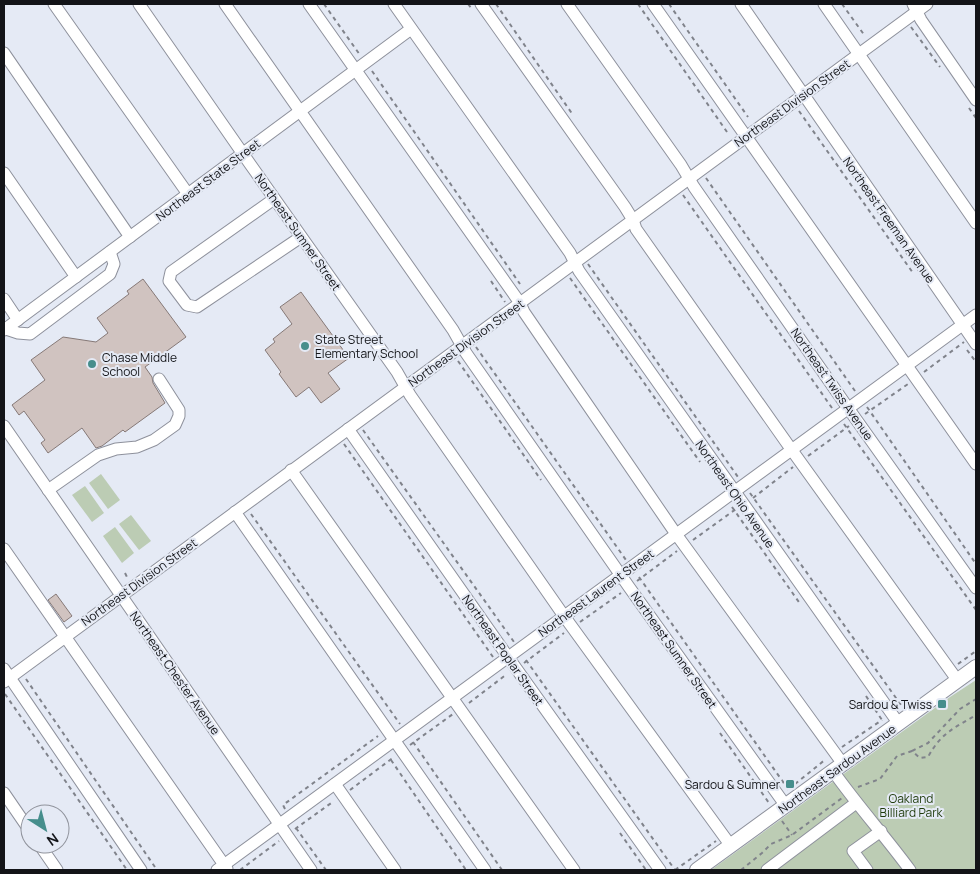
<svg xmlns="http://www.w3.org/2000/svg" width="980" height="874" font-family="Manrope,sans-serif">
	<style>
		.green { fill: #bcccb4 }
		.building { fill: #d0c3c0; stroke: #867977 }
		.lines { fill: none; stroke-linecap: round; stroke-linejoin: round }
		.minor-casing { stroke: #8e919c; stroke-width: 13 }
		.major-casing { stroke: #8e919c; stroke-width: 16 }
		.path { stroke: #80838b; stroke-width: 2; stroke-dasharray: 4 4; stroke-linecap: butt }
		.minor { stroke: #fff; stroke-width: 11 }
		.major { stroke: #fff; stroke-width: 14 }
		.poi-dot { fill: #468e8c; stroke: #e5eaf5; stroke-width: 2 }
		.labels { text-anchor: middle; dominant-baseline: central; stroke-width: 4; stroke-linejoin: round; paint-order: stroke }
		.street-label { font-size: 12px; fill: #131418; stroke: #e5eaf5 }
		.poi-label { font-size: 12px; fill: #131418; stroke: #e5eaf5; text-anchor: start }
		.park-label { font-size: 12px; fill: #1f3b0b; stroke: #e5eaf5 }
	</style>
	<rect width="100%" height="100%" fill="#e5eaf5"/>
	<g class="green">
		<polygon points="101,474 120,500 108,509 89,483"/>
		<polygon points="85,486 104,513 92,522 72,495"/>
		<polygon points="131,515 151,541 139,550 119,524"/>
		<polygon points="115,527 134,553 122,563 103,536"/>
		<polygon points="976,680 976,870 711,870 950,697"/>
	</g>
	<g class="building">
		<polygon points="143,279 186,337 145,367 152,377 153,383 165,403 125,432 123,430 102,446 96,448 82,428 48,453 41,443 45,440 24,411 19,415 12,405 45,380 31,360 63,337 96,342 108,333 97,318 129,294 127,291"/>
		<polygon points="301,292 349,358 328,373 340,389 321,403 309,387 296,397 279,374 281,372 265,350 275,342 273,339 292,324 280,307"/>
		<polygon points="56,594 72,616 64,622 48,600"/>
	</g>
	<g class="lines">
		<g class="minor-casing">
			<g id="minor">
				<polyline points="54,4 188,194"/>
				<polyline points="139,4 250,164 397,372 410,395 564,616 731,846"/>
				<polyline points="225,4 453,330 466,353 629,587 786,806"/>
				<polyline points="309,4 520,303 524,312 676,534 843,764"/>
				<polyline points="394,4 570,253 579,271 899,724"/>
				<polyline points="481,4 625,207 633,220 636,229 791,449 958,681 964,677"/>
				<polyline points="567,4 681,165 694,187 848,408 976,588"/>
				<polyline points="653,4 976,464"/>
				<polyline points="741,4 976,344"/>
				<polyline points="824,4 976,223"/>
				<polyline points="913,4 921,20 976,100"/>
				<polyline points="4,53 130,237"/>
				<polyline points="4,173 76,277"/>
				<polyline points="274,199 171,272 169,281 187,305 197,307 301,237"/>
				<polyline points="4,299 18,320"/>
				<polyline points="6,329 18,333 30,334 110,274 114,264 110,252"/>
				<polyline points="4,330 411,29"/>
				<polyline points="4,426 311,870"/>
				<polyline points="348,429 508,657 660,870"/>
				<polyline points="291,470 574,870"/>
				<polyline points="48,490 98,455 116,449 137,447 154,440 175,425 179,416 179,410 159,379"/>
				<polyline points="235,512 485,870"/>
				<polyline points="4,549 227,869"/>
				<polyline points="4,669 141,870"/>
				<polyline points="4,682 927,4"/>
				<path d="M833 771C857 805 885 836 910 870"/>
				<polyline points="335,784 395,870"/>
				<polyline points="4,793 30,831"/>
				<polyline points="39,844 57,870"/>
				<polyline points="217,870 976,315"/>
				<polyline points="767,870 856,803"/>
				<polyline points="867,870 853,851 881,831"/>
			</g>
		</g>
		<g class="major-casing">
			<polyline id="major" points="697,870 976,667"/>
		</g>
		<g class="path">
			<polyline points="324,4 360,55"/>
			<polyline points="468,4 472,9"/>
			<polyline points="496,4 573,115"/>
			<polyline points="638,4 727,132"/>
			<polyline points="669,4 748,117"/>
			<polyline points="842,4 865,36"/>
			<polyline points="911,27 940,67"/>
			<polyline points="372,71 520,284"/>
			<polyline points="969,108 976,118"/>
			<polyline points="799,111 913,273"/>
			<polyline points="706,178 855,391"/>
			<polyline points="683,195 832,408"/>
			<polyline points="588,264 738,477"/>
			<polyline points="570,278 700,462"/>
			<polyline points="491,281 505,302"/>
			<polyline points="476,347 626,560"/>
			<polyline points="967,350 976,362"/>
			<polyline points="458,361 541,480"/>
			<polyline points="924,372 964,342"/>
			<polyline points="867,407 976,564"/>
			<polyline points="865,414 908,384"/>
			<polyline points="844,424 976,610"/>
			<polyline points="363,430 514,642"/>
			<polyline points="344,444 493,657"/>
			<polyline points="808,456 849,426"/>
			<polyline points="750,493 901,705"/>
			<polyline points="753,498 793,467"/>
			<polyline points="732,507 801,605"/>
			<polyline points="251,514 400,724"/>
			<polyline points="693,540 736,509"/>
			<polyline points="125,573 127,577"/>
			<polyline points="639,577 788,789 786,790"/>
			<polyline points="637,581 677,551"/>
			<polyline points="580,622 621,593"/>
			<polyline points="526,660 675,870"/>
			<polyline points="524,663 564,633"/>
			<polyline points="958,664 976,651"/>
			<polyline points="26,679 157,870"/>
			<polyline points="5,694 127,870"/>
			<polyline points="866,696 882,720"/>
			<polyline points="469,703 507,674"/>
			<polyline points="720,733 769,803"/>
			<polyline points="413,742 502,870"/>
			<polyline points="410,745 453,714"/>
			<polyline points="842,747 882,720"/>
			<polyline points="912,751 928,743 960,709 976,699"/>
			<polyline points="391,760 466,870"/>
			<polyline points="795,784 826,759"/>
			<path d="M858 787 880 779 897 756 912 751 920 758 928 757C941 733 954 728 976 715"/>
			<polyline points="350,790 394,757"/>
			<polyline points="285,809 283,805 378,736"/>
			<polyline points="782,821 792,835"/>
			<polyline points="296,828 326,870"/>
			<polyline points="295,829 334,801"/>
			<polyline points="620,833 646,870"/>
			<polyline points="240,870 279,841"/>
			<polyline points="675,870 716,841"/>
			<polyline points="741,870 762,853 771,844 792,835 842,798"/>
		</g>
		<use href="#minor" class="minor"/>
		<use href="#major" class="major"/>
	</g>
	<g class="poi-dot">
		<circle cx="305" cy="346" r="5"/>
		<circle cx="92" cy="364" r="5"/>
		<rect x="937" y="699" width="10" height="10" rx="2.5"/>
		<rect x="785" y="779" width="10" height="10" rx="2.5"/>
	</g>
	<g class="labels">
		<g class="street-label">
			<text transform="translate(792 103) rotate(-36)">Northeast Division Street</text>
			<text transform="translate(208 180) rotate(-37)">Northeast State Street</text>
			<text transform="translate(889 220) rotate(55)">Northeast Freeman Avenue</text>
			<text transform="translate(298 232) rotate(55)">Northeast Sumner Street</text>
			<text transform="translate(466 343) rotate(-36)">Northeast Division Street</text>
			<text transform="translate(832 384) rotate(55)">Northeast Twiss Avenue</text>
			<text transform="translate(735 494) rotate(55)">Northeast Ohio Avenue</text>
			<text transform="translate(139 582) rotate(-36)">Northeast Division Street</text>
			<text transform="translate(596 593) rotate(-36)">Northeast Laurent Street</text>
			<text transform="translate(503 650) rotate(55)">Northeast Poplar Street</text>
			<text transform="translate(674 650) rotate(55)">Northeast Sumner Street</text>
			<text transform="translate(175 673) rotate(55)">Northeast Chester Avenue</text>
			<text transform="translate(837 769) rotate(-36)">Northeast Sardou Avenue</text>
		</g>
		<g class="poi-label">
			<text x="315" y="339">State Street<tspan x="315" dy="14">Elementary School</tspan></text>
			<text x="102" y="357">Chase Middle<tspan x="102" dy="14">School</tspan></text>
			<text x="932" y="704" text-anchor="end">Sardou &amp; Twiss</text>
			<text x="780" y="784" text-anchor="end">Sardou &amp; Sumner</text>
		</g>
		<g class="park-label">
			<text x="911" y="798">Oakland<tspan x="911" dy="14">Billiard Park</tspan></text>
		</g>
	</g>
	<rect width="980" height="874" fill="none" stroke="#131418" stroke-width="10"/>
	<g transform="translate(45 829) rotate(144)"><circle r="24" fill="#e5eaf5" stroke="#91949d"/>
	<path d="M0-4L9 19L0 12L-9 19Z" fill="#468e8c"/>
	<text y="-8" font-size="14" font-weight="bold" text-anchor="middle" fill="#131418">N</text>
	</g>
</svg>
